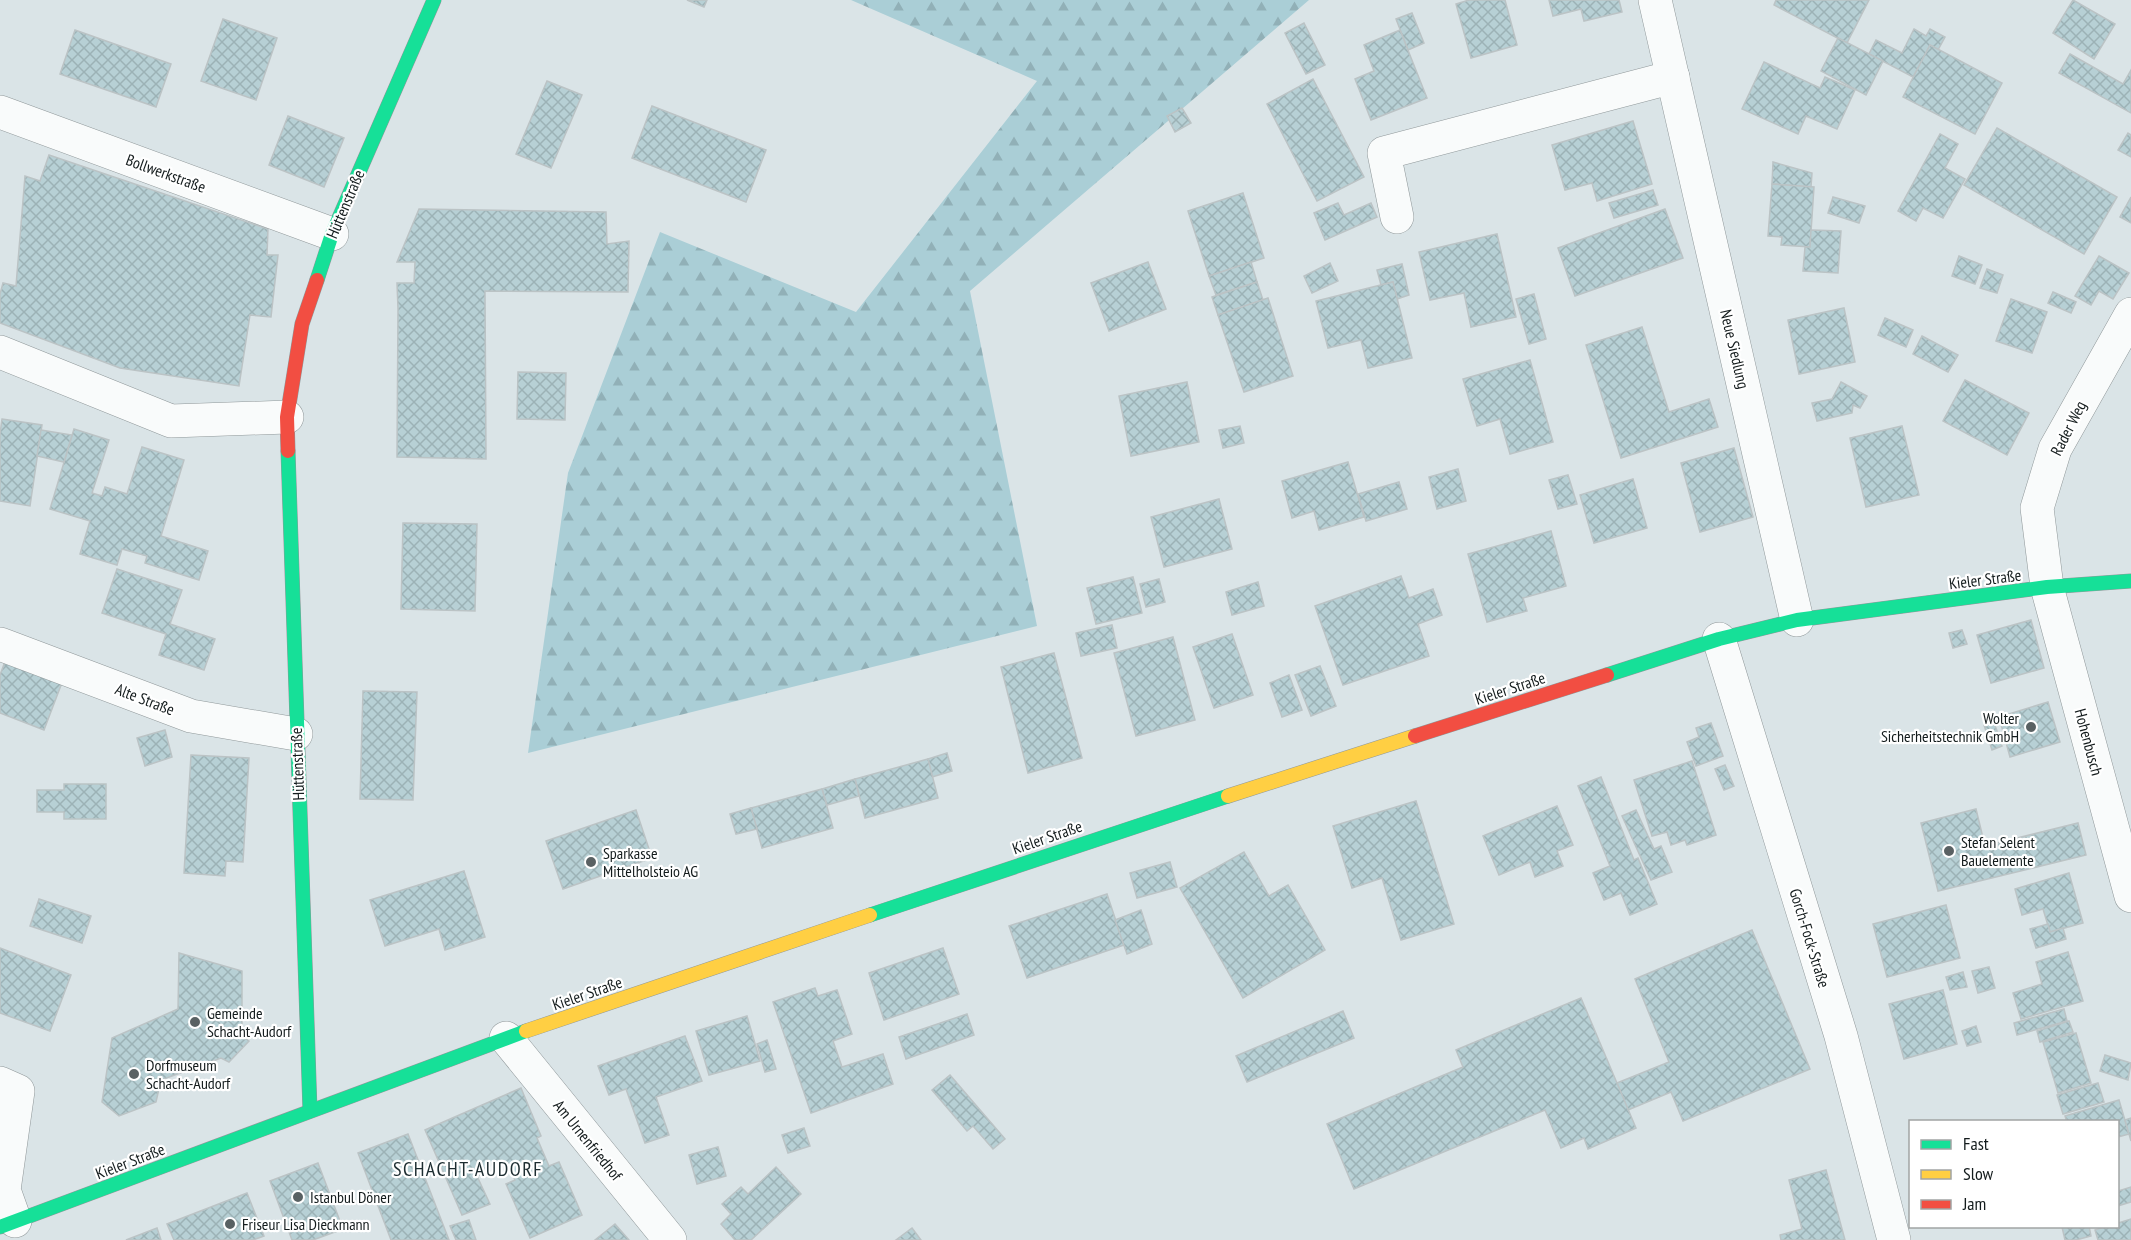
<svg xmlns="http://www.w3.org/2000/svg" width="2131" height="1240" font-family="'PT Sans Narrow',sans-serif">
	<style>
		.forest { fill: url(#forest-firs) }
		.building { fill: url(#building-cross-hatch); stroke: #bbc3c5; stroke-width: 1.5 }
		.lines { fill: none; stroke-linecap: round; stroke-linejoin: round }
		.street-casing { stroke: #90989a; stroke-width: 34 }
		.fast-casing { stroke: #90989a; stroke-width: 15 }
		.slow-casing { stroke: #90989a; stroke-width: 15 }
		.jam-casing { stroke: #90989a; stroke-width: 15 }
		.street { stroke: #f9fbfb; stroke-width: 33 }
		.fast { stroke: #16e098; stroke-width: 14 }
		.slow { stroke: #ffcf43; stroke-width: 14 }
		.jam { stroke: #f24e42; stroke-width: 14 }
		.poi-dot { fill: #596163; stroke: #fff; stroke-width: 2 }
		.labels { text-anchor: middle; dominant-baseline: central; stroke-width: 4.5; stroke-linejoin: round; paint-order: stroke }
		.street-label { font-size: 16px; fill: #131b1c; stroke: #fff }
		.poi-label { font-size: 16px; fill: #131b1c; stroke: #fff; text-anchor: start }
		.quarter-label { font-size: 20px; letter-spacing: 1.5px; fill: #1d2d31; stroke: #fff }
	</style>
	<defs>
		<pattern id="forest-firs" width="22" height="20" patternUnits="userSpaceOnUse" patternTransform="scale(1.5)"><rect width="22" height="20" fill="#aaced6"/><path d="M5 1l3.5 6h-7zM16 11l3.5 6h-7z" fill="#91b0b7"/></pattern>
		<pattern id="building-cross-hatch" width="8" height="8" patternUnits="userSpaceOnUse" patternTransform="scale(1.5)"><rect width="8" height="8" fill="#b7d0d5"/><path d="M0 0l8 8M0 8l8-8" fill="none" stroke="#9cb2b6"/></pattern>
	</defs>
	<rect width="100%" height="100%" fill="#dae4e7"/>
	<polygon class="forest" points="851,0 1309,0 970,291 1037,626 528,753 568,473 660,232 856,312 1037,81"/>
	<g class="building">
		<polygon points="687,0 707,0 704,7"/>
		<polygon points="1469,0 1505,0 1517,45 1471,58 1456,4"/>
		<polygon points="1549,0 1619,0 1622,12 1584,21 1581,9 1553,16"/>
		<polygon points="1776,0 1869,0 1847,43 1774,5"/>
		<polygon points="2073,0 2115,24 2094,59 2053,33"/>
		<polygon points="1412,13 1424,43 1408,50 1396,19"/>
		<polygon points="223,19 277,38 256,100 201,81"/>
		<polygon points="1304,23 1325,65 1306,74 1285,33"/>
		<polygon points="1914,29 1926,36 1930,29 1945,37 1938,50 1930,45 1913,77 1869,54 1876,40 1902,53"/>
		<polygon points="75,30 171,64 156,107 60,74"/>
		<polygon points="1400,30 1427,98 1371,120 1355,79 1374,71 1364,45"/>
		<polygon points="1838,38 1883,61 1866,95 1821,71"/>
		<polygon points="1930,45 2002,83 1975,134 1903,97"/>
		<polygon points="2070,54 2123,84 2131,70 2131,113 2059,73"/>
		<polygon points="1764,62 1820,88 1825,77 1855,90 1837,129 1806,116 1798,134 1742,109"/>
		<polygon points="1313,79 1364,177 1317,201 1267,104"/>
		<polygon points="547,81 582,95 551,168 516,154"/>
		<polygon points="652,106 766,150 746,202 632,158"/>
		<polygon points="1182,108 1191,123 1175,132 1167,116"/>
		<polygon points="288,116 344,138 324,187 269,165"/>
		<polygon points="1633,121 1652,184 1597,201 1592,183 1565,190 1552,145"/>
		<polygon points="1997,128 2117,197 2084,254 1964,185"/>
		<polygon points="2128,133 2131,135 2131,157 2118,150"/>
		<polygon points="1940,134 1958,144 1945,168 1965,179 1943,218 1923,208 1916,221 1898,211"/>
		<polygon points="49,155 268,229 267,255 278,255 271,317 250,315 239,386 120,368 0,323 0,294 3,283 16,286 25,176 40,181"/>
		<polygon points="1773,162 1812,173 1811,187 1772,184"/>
		<polygon points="1772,184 1814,187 1810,247 1781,245 1782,237 1768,236"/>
		<polygon points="1653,190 1658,205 1614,218 1609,203"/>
		<polygon points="1243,193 1264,258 1209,276 1188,211"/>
		<polygon points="1833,197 1865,206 1859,223 1828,213"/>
		<polygon points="2131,197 2131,223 2120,217"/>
		<polygon points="1338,203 1344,215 1371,203 1377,217 1325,240 1314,213"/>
		<polygon points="419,209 606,212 607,244 629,241 628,292 485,291 486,459 397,457 398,309 397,283 414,283 415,262 397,262"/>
		<polygon points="1665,209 1683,258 1575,296 1558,248"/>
		<polygon points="1811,230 1841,231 1838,273 1803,271 1805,247 1810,247"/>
		<polygon points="1497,234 1516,317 1471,327 1464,293 1430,300 1419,252"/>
		<polygon points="1959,256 1982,265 1975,284 1952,276"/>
		<polygon points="2099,256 2129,273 2113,299 2099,291 2091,305 2075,296"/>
		<polygon points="1148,262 1166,309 1109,331 1091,283"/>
		<polygon points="1251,262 1257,282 1216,295 1209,276"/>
		<polygon points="1330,263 1338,281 1312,293 1304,276"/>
		<polygon points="1402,264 1409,295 1397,299 1393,282 1381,285 1377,270"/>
		<polygon points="1987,269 2003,275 1997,293 1980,288"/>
		<polygon points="1257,282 1263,300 1218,315 1212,297"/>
		<polygon points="1393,282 1412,358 1368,368 1361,340 1328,348 1316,301"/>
		<polygon points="2053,292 2076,302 2071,313 2048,303"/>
		<polygon points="1534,294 1546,339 1529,344 1516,299"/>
		<polygon points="1268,298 1293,376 1244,392 1218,315"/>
		<polygon points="2011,299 2047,312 2032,353 1996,341"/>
		<polygon points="1844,308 1855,362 1799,374 1788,320"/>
		<polygon points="1885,318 1913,330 1906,347 1878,335"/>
		<polygon points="1642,327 1669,412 1709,399 1718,427 1621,458 1586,345"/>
		<polygon points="1922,336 1958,355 1948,372 1913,354"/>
		<polygon points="1530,360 1553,442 1510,454 1500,419 1477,426 1463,379"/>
		<polygon points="518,372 566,373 565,420 517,419"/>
		<polygon points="1965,380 2029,413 2007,455 1943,421"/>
		<polygon points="1187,382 1199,442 1131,456 1119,396"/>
		<polygon points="1841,382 1867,396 1860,408 1853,405 1852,413 1817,421 1812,403 1832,399"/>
		<polygon points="2,419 42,425 30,506 0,501 0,434"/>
		<polygon points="1240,426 1244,443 1223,448 1219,430"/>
		<polygon points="1902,426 1919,495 1866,507 1850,438"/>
		<polygon points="74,429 109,440 92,493 102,496 105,487 127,494 142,447 184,460 161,536 208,551 199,580 145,563 147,556 122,549 117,565 80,554 90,521 50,509"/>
		<polygon points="41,430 72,435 64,462 37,456"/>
		<polygon points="1734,448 1753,517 1700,532 1681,463"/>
		<polygon points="1348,462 1364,517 1319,530 1314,511 1292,518 1282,481"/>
		<polygon points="1458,469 1466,501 1437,509 1429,477"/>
		<polygon points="1568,475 1577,504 1558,509 1549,480"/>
		<polygon points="1633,479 1647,528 1594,543 1580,495"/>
		<polygon points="1399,482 1407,509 1366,521 1358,494"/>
		<polygon points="1219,499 1232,549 1164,567 1151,517"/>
		<polygon points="403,523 477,524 475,611 401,609"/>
		<polygon points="1551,531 1566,586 1523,598 1527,611 1487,622 1468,554"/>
		<polygon points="117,569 182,590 170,624 215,639 204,670 159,655 166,634 102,613"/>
		<polygon points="1401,576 1409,598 1433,589 1442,615 1418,624 1429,656 1343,685 1315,606"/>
		<polygon points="1133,577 1142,613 1096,624 1087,588"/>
		<polygon points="1159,579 1165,602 1146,607 1140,584"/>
		<polygon points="1258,582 1264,606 1232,615 1226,592"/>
		<polygon points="2031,620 2044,668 1991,683 1977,635"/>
		<polygon points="1112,625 1117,648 1081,656 1076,633"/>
		<polygon points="1962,630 1967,644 1953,648 1949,633"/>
		<polygon points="1232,634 1253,695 1214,708 1193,647"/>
		<polygon points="1173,637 1195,720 1136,736 1114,653"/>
		<polygon points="1054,653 1082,758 1028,773 1001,667"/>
		<polygon points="6,659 63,680 44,730 0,713 0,675"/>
		<polygon points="1320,666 1336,706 1311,716 1295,675"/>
		<polygon points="1289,675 1302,710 1282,717 1270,683"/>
		<polygon points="363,691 417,692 413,800 360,799"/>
		<polygon points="2048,702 2060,742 2010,757 1999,717"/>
		<polygon points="1994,722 2002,746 1992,750 1984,725"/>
		<polygon points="1711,723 1723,756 1696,766 1687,742 1699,737 1696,728"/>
		<polygon points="165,730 172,757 145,766 137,738"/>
		<polygon points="947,753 952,771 932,777 928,759"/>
		<polygon points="191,755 249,758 243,862 226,861 225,876 184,873"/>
		<polygon points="928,759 938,798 865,818 855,779"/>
		<polygon points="1692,761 1716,835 1687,845 1685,840 1671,845 1667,832 1652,836 1634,780"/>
		<polygon points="1725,765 1734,786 1724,790 1715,769"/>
		<polygon points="1601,777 1634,860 1638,858 1657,904 1630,915 1621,893 1604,900 1593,873 1610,866 1578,786"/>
		<polygon points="855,779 859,796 827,805 822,789"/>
		<polygon points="64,784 106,784 106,819 64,819 64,812 37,812 37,790 64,790"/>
		<polygon points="822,789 833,828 762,848 751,808"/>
		<polygon points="1416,801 1454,924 1401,940 1382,878 1352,888 1333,826"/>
		<polygon points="1557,806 1573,845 1557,851 1563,866 1535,877 1530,862 1499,875 1483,836"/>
		<polygon points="751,808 757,829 736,834 730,814"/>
		<polygon points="1976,809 1985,846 2078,823 2086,855 1938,891 1921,823"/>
		<polygon points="636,810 652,858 563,889 546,841"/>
		<polygon points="1636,810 1654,849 1661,846 1672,872 1651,880 1622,816"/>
		<polygon points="1244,852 1269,896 1288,885 1325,950 1243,998 1180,888"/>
		<polygon points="1170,862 1177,887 1137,898 1130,873"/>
		<polygon points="464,871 485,937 445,950 439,929 385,946 370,900"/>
		<polygon points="2069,873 2083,923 2050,932 2043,909 2022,915 2015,889"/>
		<polygon points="1107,894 1124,945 1027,978 1009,926"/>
		<polygon points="39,899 91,916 82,943 30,926"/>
		<polygon points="1946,905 1960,958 1887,977 1873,924"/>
		<polygon points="1141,910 1152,944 1127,954 1115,920"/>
		<polygon points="2048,924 2050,932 2063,928 2066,939 2036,948 2030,929"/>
		<polygon points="1752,930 1810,1069 1683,1121 1671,1092 1628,1110 1617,1083 1669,1062 1635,979"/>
		<polygon points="0,948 71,975 50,1031 0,1013"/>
		<polygon points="943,948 959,994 884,1020 869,973"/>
		<polygon points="2068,952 2083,1001 2021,1019 2013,993 2042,984 2036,962"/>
		<polygon points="179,953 242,971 242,1035 249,1041 229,1062 221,1058 161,1080 156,1102 119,1116 102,1102 112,1038 178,1009"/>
		<polygon points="1989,967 1995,988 1978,993 1972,971"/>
		<polygon points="1963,972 1967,987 1950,990 1946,977"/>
		<polygon points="815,988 818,996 837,990 852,1034 833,1041 842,1067 883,1054 893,1084 811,1113 773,1002"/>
		<polygon points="1943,990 1957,1044 1904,1059 1889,1004"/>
		<polygon points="1581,998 1636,1128 1588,1149 1584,1138 1561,1148 1545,1110 1354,1189 1327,1124 1463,1067 1456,1050"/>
		<polygon points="2064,1009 2067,1021 2017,1035 2014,1023"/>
		<polygon points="1343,1011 1354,1038 1247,1082 1236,1056"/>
		<polygon points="967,1014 974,1035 906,1059 899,1037"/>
		<polygon points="747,1016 760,1061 709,1075 696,1031"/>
		<polygon points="2069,1021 2073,1032 2040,1042 2037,1031"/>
		<polygon points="1976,1026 1981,1042 1967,1046 1962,1031"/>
		<polygon points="2076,1033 2091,1083 2058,1093 2043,1042"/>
		<polygon points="685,1036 702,1081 656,1097 669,1135 645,1143 626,1089 609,1095 598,1066"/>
		<polygon points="767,1040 776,1069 765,1072 757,1044"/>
		<polygon points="2105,1055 2131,1063 2128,1080 2100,1071"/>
		<polygon points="950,1075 1005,1139 993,1149 973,1126 967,1131 932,1090"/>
		<polygon points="2098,1083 2104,1102 2063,1114 2057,1095"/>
		<polygon points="521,1088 541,1136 537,1138 549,1166 559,1162 582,1215 530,1238 506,1184 515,1180 508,1163 477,1176 490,1204 462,1215 425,1130"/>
		<polygon points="2119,1100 2129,1134 2118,1137 2118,1122 2067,1122 2065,1116"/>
		<polygon points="2131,1118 2131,1141 2125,1120"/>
		<polygon points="804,1128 810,1146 788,1153 782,1135"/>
		<polygon points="408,1134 449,1240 391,1240 358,1153"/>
		<polygon points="718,1147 726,1176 697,1184 689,1155"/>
		<polygon points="318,1163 343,1229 313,1240 292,1240 270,1181"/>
		<polygon points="776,1167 801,1194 751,1240 735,1240 721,1224 731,1214 722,1204 741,1187 748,1194"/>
		<polygon points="1826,1170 1845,1240 1781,1240 1780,1235 1802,1229 1789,1180"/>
		<polygon points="2131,1187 2131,1202 2118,1206 2118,1191"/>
		<polygon points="247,1193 264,1236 253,1240 174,1240 167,1224"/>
		<polygon points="2131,1219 2131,1240 2098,1240 2095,1230 2107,1226 2118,1226 2118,1223"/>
		<polygon points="469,1220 476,1240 456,1240 450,1226"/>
		<polygon points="615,1224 629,1240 595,1240"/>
		<polygon points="2065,1226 2089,1226 2091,1236 2076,1240 2065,1240 2062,1227"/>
		<polygon points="157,1228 161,1240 126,1240"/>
		<polygon points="912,1228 921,1240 896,1240"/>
	</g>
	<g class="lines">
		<g class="street-casing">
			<g id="street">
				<polyline points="1655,0 1797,620"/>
				<polyline points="0,112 332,234"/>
				<polyline points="1397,217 1384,153 1673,77"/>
				<polyline points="2131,314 2055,449 2037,508 2047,587 2131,896"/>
				<polyline points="0,352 171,421 287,417"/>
				<polyline points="1719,639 1841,1036 1894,1240"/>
				<polyline points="0,644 191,716 296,734"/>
				<polyline points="506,1038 670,1240"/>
				<polyline points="0,1083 18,1091 4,1190 15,1221"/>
			</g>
		</g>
		<g class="fast-casing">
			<g id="fast">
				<polyline points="317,280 332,234 434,0"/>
				<polyline points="288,451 310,1111"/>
				<polyline points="1607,675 1719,639 1797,620 2047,587 2131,581"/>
				<polyline points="870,915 1228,796"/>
				<polyline points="0,1227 526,1031"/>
			</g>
		</g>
		<g class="slow-casing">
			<g id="slow">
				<polyline points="1228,796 1415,736"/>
				<polyline points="526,1031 870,915"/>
			</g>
		</g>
		<g class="jam-casing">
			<g id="jam">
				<polyline points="288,451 287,417 302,324 317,280"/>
				<polyline points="1415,736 1607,675"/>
			</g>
		</g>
		<use href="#street" class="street"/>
		<use href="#fast" class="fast"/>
		<use href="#slow" class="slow"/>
		<use href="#jam" class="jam"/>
	</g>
	<g class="poi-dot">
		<circle cx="2031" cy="727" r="6"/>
		<circle cx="1949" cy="851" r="6"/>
		<circle cx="591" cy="862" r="6"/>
		<circle cx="195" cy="1022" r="6"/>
		<circle cx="134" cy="1074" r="6"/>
		<circle cx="298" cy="1197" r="6"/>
		<circle cx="230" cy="1224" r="6"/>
	</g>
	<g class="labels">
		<g class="street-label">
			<text transform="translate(166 173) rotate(20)">Bollwerkstraße</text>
			<text transform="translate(345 204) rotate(-67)">Hüttenstraße</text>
			<text transform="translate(1735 349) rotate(77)">Neue Siedlung</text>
			<text transform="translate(2068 428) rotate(-63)">Rader Weg</text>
			<text transform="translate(1985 579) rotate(-7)">Kieler Straße</text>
			<text transform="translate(1510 688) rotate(-18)">Kieler Straße</text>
			<text transform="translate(145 699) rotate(21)">Alte Straße</text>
			<text transform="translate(2089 742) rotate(75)">Hohenbusch</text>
			<text transform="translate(297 764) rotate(-92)">Hüttenstraße</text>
			<text transform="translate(1047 837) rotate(-19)">Kieler Straße</text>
			<text transform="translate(1810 938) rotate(73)">Gorch-Fock-Straße</text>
			<text transform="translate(587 993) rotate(-19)">Kieler Straße</text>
			<text transform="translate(588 1140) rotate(51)">Am Urnenfriedhof</text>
			<text transform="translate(130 1161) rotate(-21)">Kieler Straße</text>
		</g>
		<g class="poi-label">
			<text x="2019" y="718" text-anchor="end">Wolter<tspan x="2019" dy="18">Sicherheitstechnik GmbH</tspan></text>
			<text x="1961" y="842">Stefan Selent<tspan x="1961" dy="18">Bauelemente</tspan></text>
			<text x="603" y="853">Sparkasse<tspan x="603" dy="18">Mittelholsteio AG</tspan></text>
			<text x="207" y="1013">Gemeinde<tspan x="207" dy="18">Schacht-Audorf</tspan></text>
			<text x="146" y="1065">Dorfmuseum<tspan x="146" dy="18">Schacht-Audorf</tspan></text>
			<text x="310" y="1197">Istanbul Döner</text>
			<text x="242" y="1224">Friseur Lisa Dieckmann</text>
		</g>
		<g class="quarter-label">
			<text x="468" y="1169">SCHACHT-AUDORF</text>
		</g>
	</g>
	<rect x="1909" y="1120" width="210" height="108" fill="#ffffff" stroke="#a1a4a4" stroke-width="1.5"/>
	<rect x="1921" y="1140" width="30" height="9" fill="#16e098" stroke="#a1a4a4" stroke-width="1.5"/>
	<text x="1963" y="1150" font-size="18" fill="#131b1c">Fast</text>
	<rect x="1921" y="1170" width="30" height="9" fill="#ffcf43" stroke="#a1a4a4" stroke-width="1.5"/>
	<text x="1963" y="1180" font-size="18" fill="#131b1c">Slow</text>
	<rect x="1921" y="1200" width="30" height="9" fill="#f24e42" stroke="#a1a4a4" stroke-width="1.5"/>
	<text x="1963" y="1210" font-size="18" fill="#131b1c">Jam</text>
</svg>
